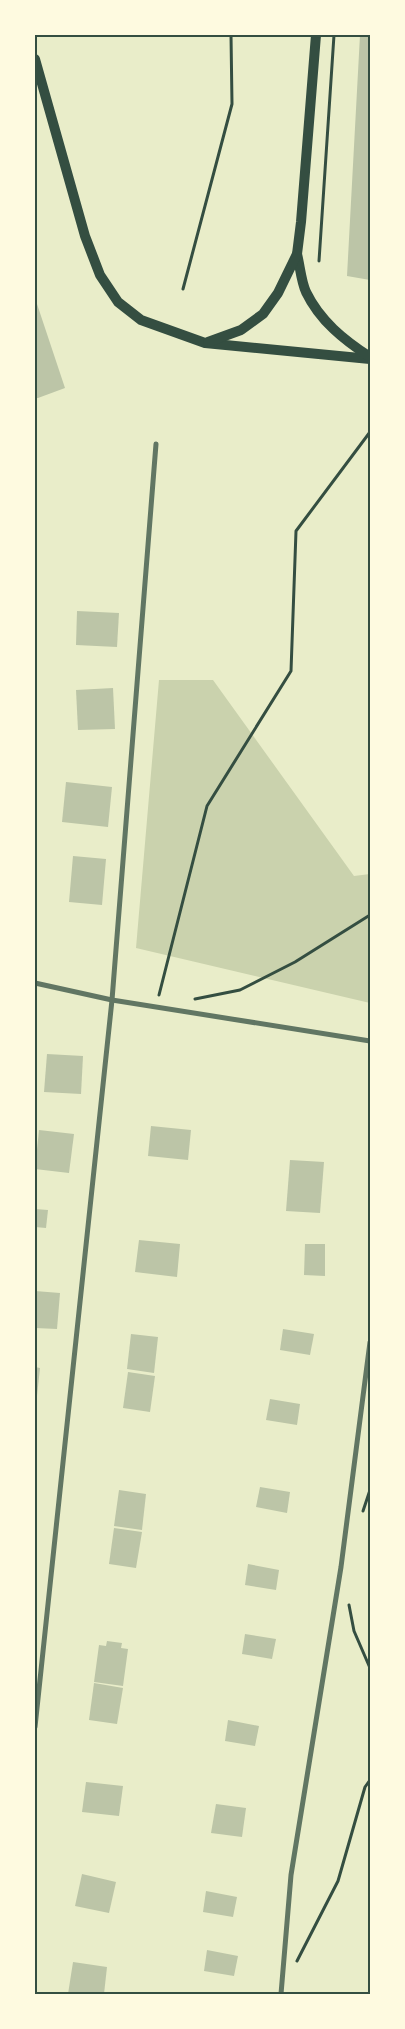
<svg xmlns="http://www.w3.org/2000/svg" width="405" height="2029" font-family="'Fira Sans',sans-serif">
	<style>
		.green { fill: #cad2ad }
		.building { fill: #bcc5a7 }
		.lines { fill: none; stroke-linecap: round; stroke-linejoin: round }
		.path { stroke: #344e41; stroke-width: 3 }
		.minor { stroke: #617663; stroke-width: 5 }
		.secondary { stroke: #344e41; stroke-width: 10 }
		.neatline { fill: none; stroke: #344e41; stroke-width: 2 }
	</style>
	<rect width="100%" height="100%" fill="#e9edc9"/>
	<polygon class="green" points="159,680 213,680 354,876 370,874 370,1003 136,948"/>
	<g class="building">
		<polygon points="360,35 370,35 370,224 368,253 370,254 370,280 347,276"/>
		<polygon points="35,298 65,388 38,398 35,398"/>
		<polygon points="77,611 119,613 117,647 76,645"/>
		<polygon points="113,688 115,729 78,730 76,690"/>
		<polygon points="66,782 112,787 108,827 62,822"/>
		<polygon points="73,856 106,859 102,905 69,902"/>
		<polygon points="47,1054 83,1056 81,1094 44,1092"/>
		<polygon points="151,1126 191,1130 188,1160 148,1156"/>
		<polygon points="39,1130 74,1134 69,1173 35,1169"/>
		<polygon points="290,1160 324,1162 320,1213 286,1211"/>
		<polygon points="35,1209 48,1210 46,1228 35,1227"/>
		<polygon points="139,1240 180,1244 177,1277 135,1272"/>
		<polygon points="305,1244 325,1244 325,1276 304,1275"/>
		<polygon points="35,1291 60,1293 57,1329 35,1328"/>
		<polygon points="283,1329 314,1334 310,1355 280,1350"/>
		<polygon points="131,1334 158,1337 154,1373 127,1369"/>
		<polygon points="35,1367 40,1368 36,1405 35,1405"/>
		<polygon points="128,1372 155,1376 150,1412 123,1408"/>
		<polygon points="270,1399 300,1404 297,1425 266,1420"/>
		<polygon points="260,1487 290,1492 287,1513 256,1507"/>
		<polygon points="119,1490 146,1494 142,1530 114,1526"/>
		<polygon points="114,1528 142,1532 136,1568 109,1564"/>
		<polygon points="248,1564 279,1570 276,1590 245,1585"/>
		<polygon points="245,1634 276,1639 272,1659 242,1654"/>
		<polygon points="107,1641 122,1643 121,1648 128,1649 123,1686 94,1682 99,1645 106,1646"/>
		<polygon points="94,1683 123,1688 117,1724 89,1720"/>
		<polygon points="228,1720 259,1726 255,1746 225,1741"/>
		<polygon points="86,1782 123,1786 119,1816 82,1812"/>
		<polygon points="216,1804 246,1808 242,1837 211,1833"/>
		<polygon points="82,1874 116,1882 109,1913 75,1906"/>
		<polygon points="206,1891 237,1897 233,1917 203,1912"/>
		<polygon points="207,1950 238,1956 234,1976 204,1971"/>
		<polygon points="73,1962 107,1967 104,1994 68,1994"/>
	</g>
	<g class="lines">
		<g class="path">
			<polyline points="319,261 334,35"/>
			<polyline points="183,289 232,104 231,35"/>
			<polyline points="159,995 207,806 291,671 296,531 370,432"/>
			<polyline points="195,999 240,990 295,962 370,915"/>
			<polyline points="363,1511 370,1490"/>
			<polyline points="349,1605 354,1631 370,1668"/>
			<polyline points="297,1961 338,1881 365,1787 370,1780"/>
		</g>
		<g class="minor">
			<polyline points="35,983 112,1000 370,1041"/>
			<polyline points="35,1727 112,1000 156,444"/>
			<polyline points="281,1994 291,1875 341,1567 370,1342"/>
		</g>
		<g class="secondary">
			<polyline points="35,59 85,236 100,275 118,302 141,320 205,343 370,359"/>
			<path d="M297 254C300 266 301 281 306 292 320 321 344 340 370 357"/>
			<polyline points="208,342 241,330 263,314 278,293 297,254 301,222 316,35"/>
		</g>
	</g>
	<rect width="405" height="2029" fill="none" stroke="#fefae0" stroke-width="72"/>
	<rect x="36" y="36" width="333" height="1957" class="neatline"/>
</svg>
